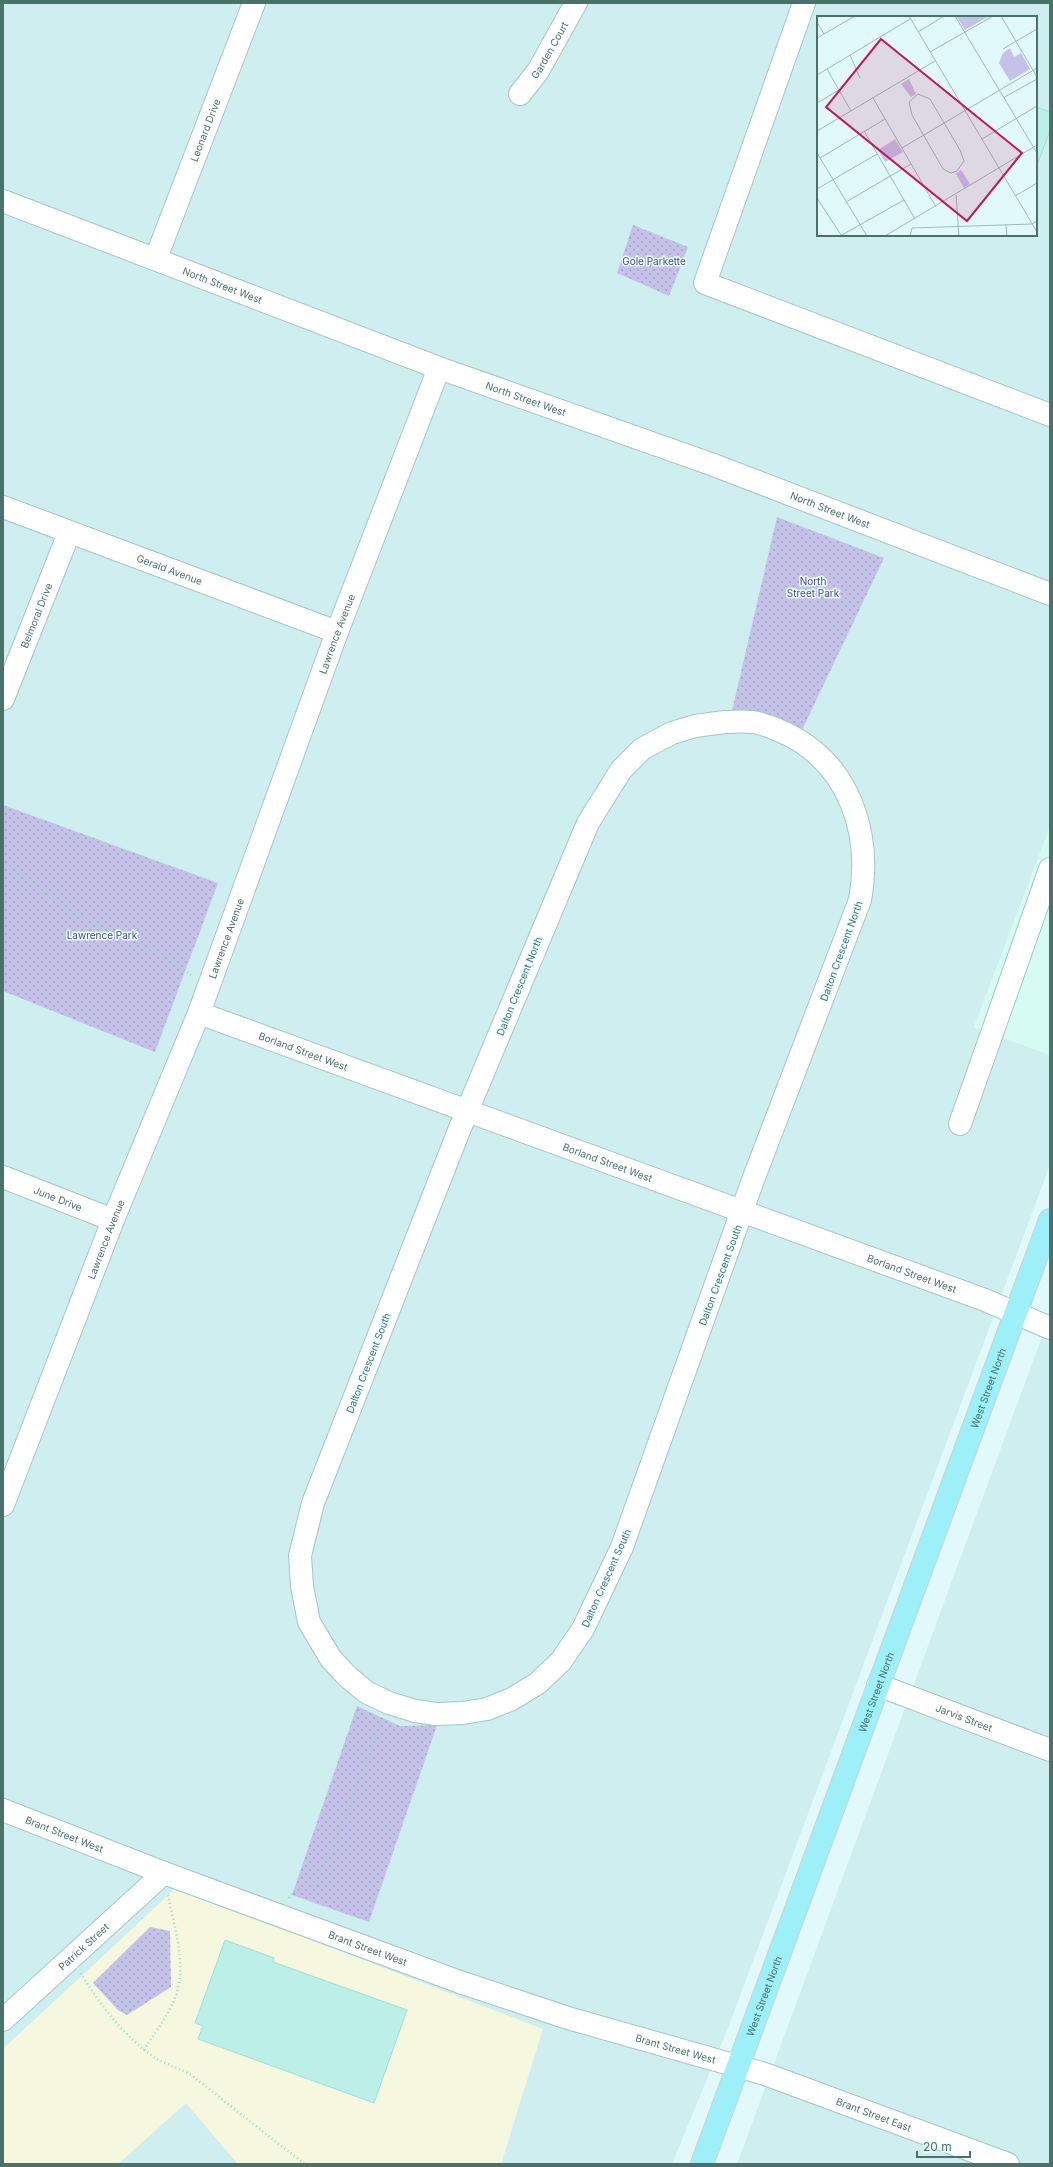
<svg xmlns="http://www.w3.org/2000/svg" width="1053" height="2167" font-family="Inter,sans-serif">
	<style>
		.residential { fill: #cfeeef; fill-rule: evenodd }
		.commercial { fill: #d6fbf2 }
		.education { fill: #f5f7df }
		.grass { fill: url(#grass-dots) }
		.building { fill: #bbefe8; stroke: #9ce1d7 }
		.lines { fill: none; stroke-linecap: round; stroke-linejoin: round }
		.minor-casing { stroke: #a4c7c3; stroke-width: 24 }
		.major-casing { stroke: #c9d5d2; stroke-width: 24 }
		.path { stroke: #9fd4cc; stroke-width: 2.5; stroke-dasharray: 1 3; stroke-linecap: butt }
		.minor { stroke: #fff; stroke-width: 22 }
		.major { stroke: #9deff8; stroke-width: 22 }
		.labels { text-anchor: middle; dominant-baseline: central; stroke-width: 3; stroke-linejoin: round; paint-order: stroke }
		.street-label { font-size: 10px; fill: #4a726a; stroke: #e8fdfe }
		.park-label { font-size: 10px; fill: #524882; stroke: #e8fdfe }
		.inset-road { fill: none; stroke: #9cbbb8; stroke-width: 1 }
		.view { fill: #c2185b; fill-opacity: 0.15; stroke: #c2185b; stroke-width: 2 }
		.inset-edge { fill: none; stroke: #4a726a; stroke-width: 2 }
	</style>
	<defs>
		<pattern id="grass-dots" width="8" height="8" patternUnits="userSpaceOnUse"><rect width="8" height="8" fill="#c4c2e8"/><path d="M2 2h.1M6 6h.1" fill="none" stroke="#a1a2c0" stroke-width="1.8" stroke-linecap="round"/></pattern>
	</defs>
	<rect width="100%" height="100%" fill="#e2f9fb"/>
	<g class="residential">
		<path d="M3 3H1050V827L974 1027 1050 1055V1165L728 2028 672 2164H501L510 2136 177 1889 3 2049ZM818 17H1036V235H818Z"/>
		<polygon points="1050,1315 1050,2164 737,2164"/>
		<polygon points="186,2103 238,2164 118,2164"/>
	</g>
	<polygon class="commercial" points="1050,827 1050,1055 974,1027"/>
	<polygon class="education" points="176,1888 543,2029 501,2164 238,2164 186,2103 118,2164 3,2164 3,2049"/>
	<g class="grass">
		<polygon points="633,225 688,247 669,296 617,273"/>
		<polygon points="777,517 884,558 802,730 732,711"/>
		<polygon points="3,805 218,883 155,1052 3,991"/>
		<polygon points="357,1706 400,1726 437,1725 369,1922 292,1895"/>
		<polygon points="150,1927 170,1931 171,1987 127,2015 118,2010 93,1983"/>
	</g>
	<g class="building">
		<polygon points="1036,107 1050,112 1050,131 1037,165"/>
		<polygon points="225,1940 274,1958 273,1962 407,2010 374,2103 198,2039 203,2026 195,2023"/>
	</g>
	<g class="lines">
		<g class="minor-casing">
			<g id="minor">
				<polyline points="804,3 705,283 1050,415"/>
				<path id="s1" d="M520 94 538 71 576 3"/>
				<path id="s2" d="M3 201 439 368 711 464 1050 594"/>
				<path id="s3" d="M156 258 254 3"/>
				<path id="s4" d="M3 507 337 632"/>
				<path id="s5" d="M3 699 69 533"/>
				<path d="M725 722C734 722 743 721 752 722 764 723 776 729 787 734 850 765 872 834 860 900L753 1180 622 1547 583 1629 561 1661 538 1683 512 1699 487 1709 463 1713 436 1714 415 1711 389 1703 366 1692 347 1676 331 1659 309 1622 302 1586 300 1556 313 1503 460 1128 588 823 621 770 642 749 672 733 695 726Z"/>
				<path id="s6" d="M199 1013 985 1300 1050 1328"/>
				<polyline points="960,1124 1050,869"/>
				<path id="s7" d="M3 1177 113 1220"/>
				<path id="s8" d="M3 1505 113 1220 199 1013 337 632 439 368"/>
				<path id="s9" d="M878 1685 1050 1750"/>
				<path id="s10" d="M3 1810 164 1873 460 1982 568 2018 765 2074 1008 2164"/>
				<path id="s11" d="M3 2020 164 1873"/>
			</g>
		</g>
		<g class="major-casing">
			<g id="major">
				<path id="s12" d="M702 2164 1050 1220"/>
			</g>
		</g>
		<g class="path">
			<polyline points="3,861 55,901 96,923 167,957 192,976"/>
			<polyline points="289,1898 292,1892 312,1887 338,1835 382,1720"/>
			<path d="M81 1973C98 2003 128 2041 157 2059 169 2066 184 2069 195 2078 232 2107 268 2136 305 2164"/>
			<path d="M144 2050C155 2032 169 2015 176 1995 187 1964 174 1926 168 1895"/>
		</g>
		<use href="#minor" class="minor"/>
		<use href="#major" class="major"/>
	</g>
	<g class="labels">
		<g class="street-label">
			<text stroke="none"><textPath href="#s1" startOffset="53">Garden Court</textPath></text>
			<text stroke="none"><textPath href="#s3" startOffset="137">Leonard Drive</textPath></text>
			<text stroke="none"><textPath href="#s2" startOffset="235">North Street West</textPath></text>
			<text stroke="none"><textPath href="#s2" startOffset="559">North Street West</textPath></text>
			<text stroke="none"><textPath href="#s2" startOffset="883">North Street West</textPath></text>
			<text stroke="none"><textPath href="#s4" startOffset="178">Gerald Avenue</textPath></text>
			<text stroke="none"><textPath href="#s5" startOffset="90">Belmoral Drive</textPath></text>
			<text stroke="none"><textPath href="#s8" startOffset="933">Lawrence Avenue</textPath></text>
			<text stroke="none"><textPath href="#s8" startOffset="609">Lawrence Avenue</textPath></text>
			<text transform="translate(841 951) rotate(-70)">Dalton Crescent North</text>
			<text transform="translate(519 986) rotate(-68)">Dalton Crescent North</text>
			<text stroke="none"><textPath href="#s6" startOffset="111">Borland Street West</textPath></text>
			<text stroke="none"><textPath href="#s6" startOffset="435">Borland Street West</textPath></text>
			<text stroke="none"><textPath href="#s7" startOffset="59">June Drive</textPath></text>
			<text stroke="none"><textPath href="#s8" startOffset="285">Lawrence Avenue</textPath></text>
			<text stroke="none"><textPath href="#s6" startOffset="759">Borland Street West</textPath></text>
			<text transform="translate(720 1275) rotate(-70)">Dalton Crescent South</text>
			<text transform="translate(368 1363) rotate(-69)">Dalton Crescent South</text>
			<text stroke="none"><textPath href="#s12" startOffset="827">West Street North</textPath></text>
			<text transform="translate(606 1578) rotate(-66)">Dalton Crescent South</text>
			<text stroke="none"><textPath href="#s12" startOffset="503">West Street North</textPath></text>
			<text stroke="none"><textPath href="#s9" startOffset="92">Jarvis Street</textPath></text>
			<text stroke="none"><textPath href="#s10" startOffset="66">Brant Street West</textPath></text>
			<text stroke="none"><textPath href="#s11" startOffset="109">Patrick Street</textPath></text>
			<text stroke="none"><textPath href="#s10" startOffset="390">Brant Street West</textPath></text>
			<text stroke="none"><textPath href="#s12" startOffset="179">West Street North</textPath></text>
			<text stroke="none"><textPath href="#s10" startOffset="714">Brant Street West</textPath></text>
			<text stroke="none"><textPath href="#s10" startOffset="923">Brant Street East</textPath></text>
		</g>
		<g class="park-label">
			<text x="654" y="261">Gole Parkette</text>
			<text x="813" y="581">North<tspan x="813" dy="12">Street Park</tspan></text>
			<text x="102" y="935">Lawrence Park</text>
		</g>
	</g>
	<g transform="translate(817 16)">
		<rect width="220" height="220" fill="#e2f9fb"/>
		<path d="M139 0H172L148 14ZM193 32 197 41 204 37 213 53 193 65 182 47 186 37ZM92 63 99 78 94 81 84 68ZM78 123 86 136 68 146 61 134ZM144 154 153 168 147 172 139 158Z" fill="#c4c2e8"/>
		<path class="inset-road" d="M92 0 220 216M138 0 220 137M184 0 220 61M0 6 7 18M101 16 127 0M0 22 38 0M186 33 220 13M113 36 176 0M33 39 43 62M10 53 34 95M0 59 93 3M101 78 113 83 143 134 147 145 140 155 134 157 126 153 95 99 92 86ZM56 82 119 191M186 82 220 63M0 87 22 74M0 115 118 45M47 115 98 203M165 123 220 90M85 132 220 52M0 137 50 220M3 142 68 103M0 173 60 138M139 179 142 220M198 180 220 167M0 182 24 219M29 186 94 148M189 208 190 220M23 220 87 184M68 220 220 129M93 220 95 212 215 208 220 205"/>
		<path class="view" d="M64 23 205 137 150 205 9 91Z"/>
		<rect width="220" height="220" class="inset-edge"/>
	</g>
	<rect width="1053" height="2167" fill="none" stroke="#4a726a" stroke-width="8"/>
	<path d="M917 2151v6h53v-6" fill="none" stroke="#4a726a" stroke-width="2"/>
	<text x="923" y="2151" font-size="12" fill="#4a726a" stroke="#e8fdfe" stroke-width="3" paint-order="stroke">20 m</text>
</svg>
